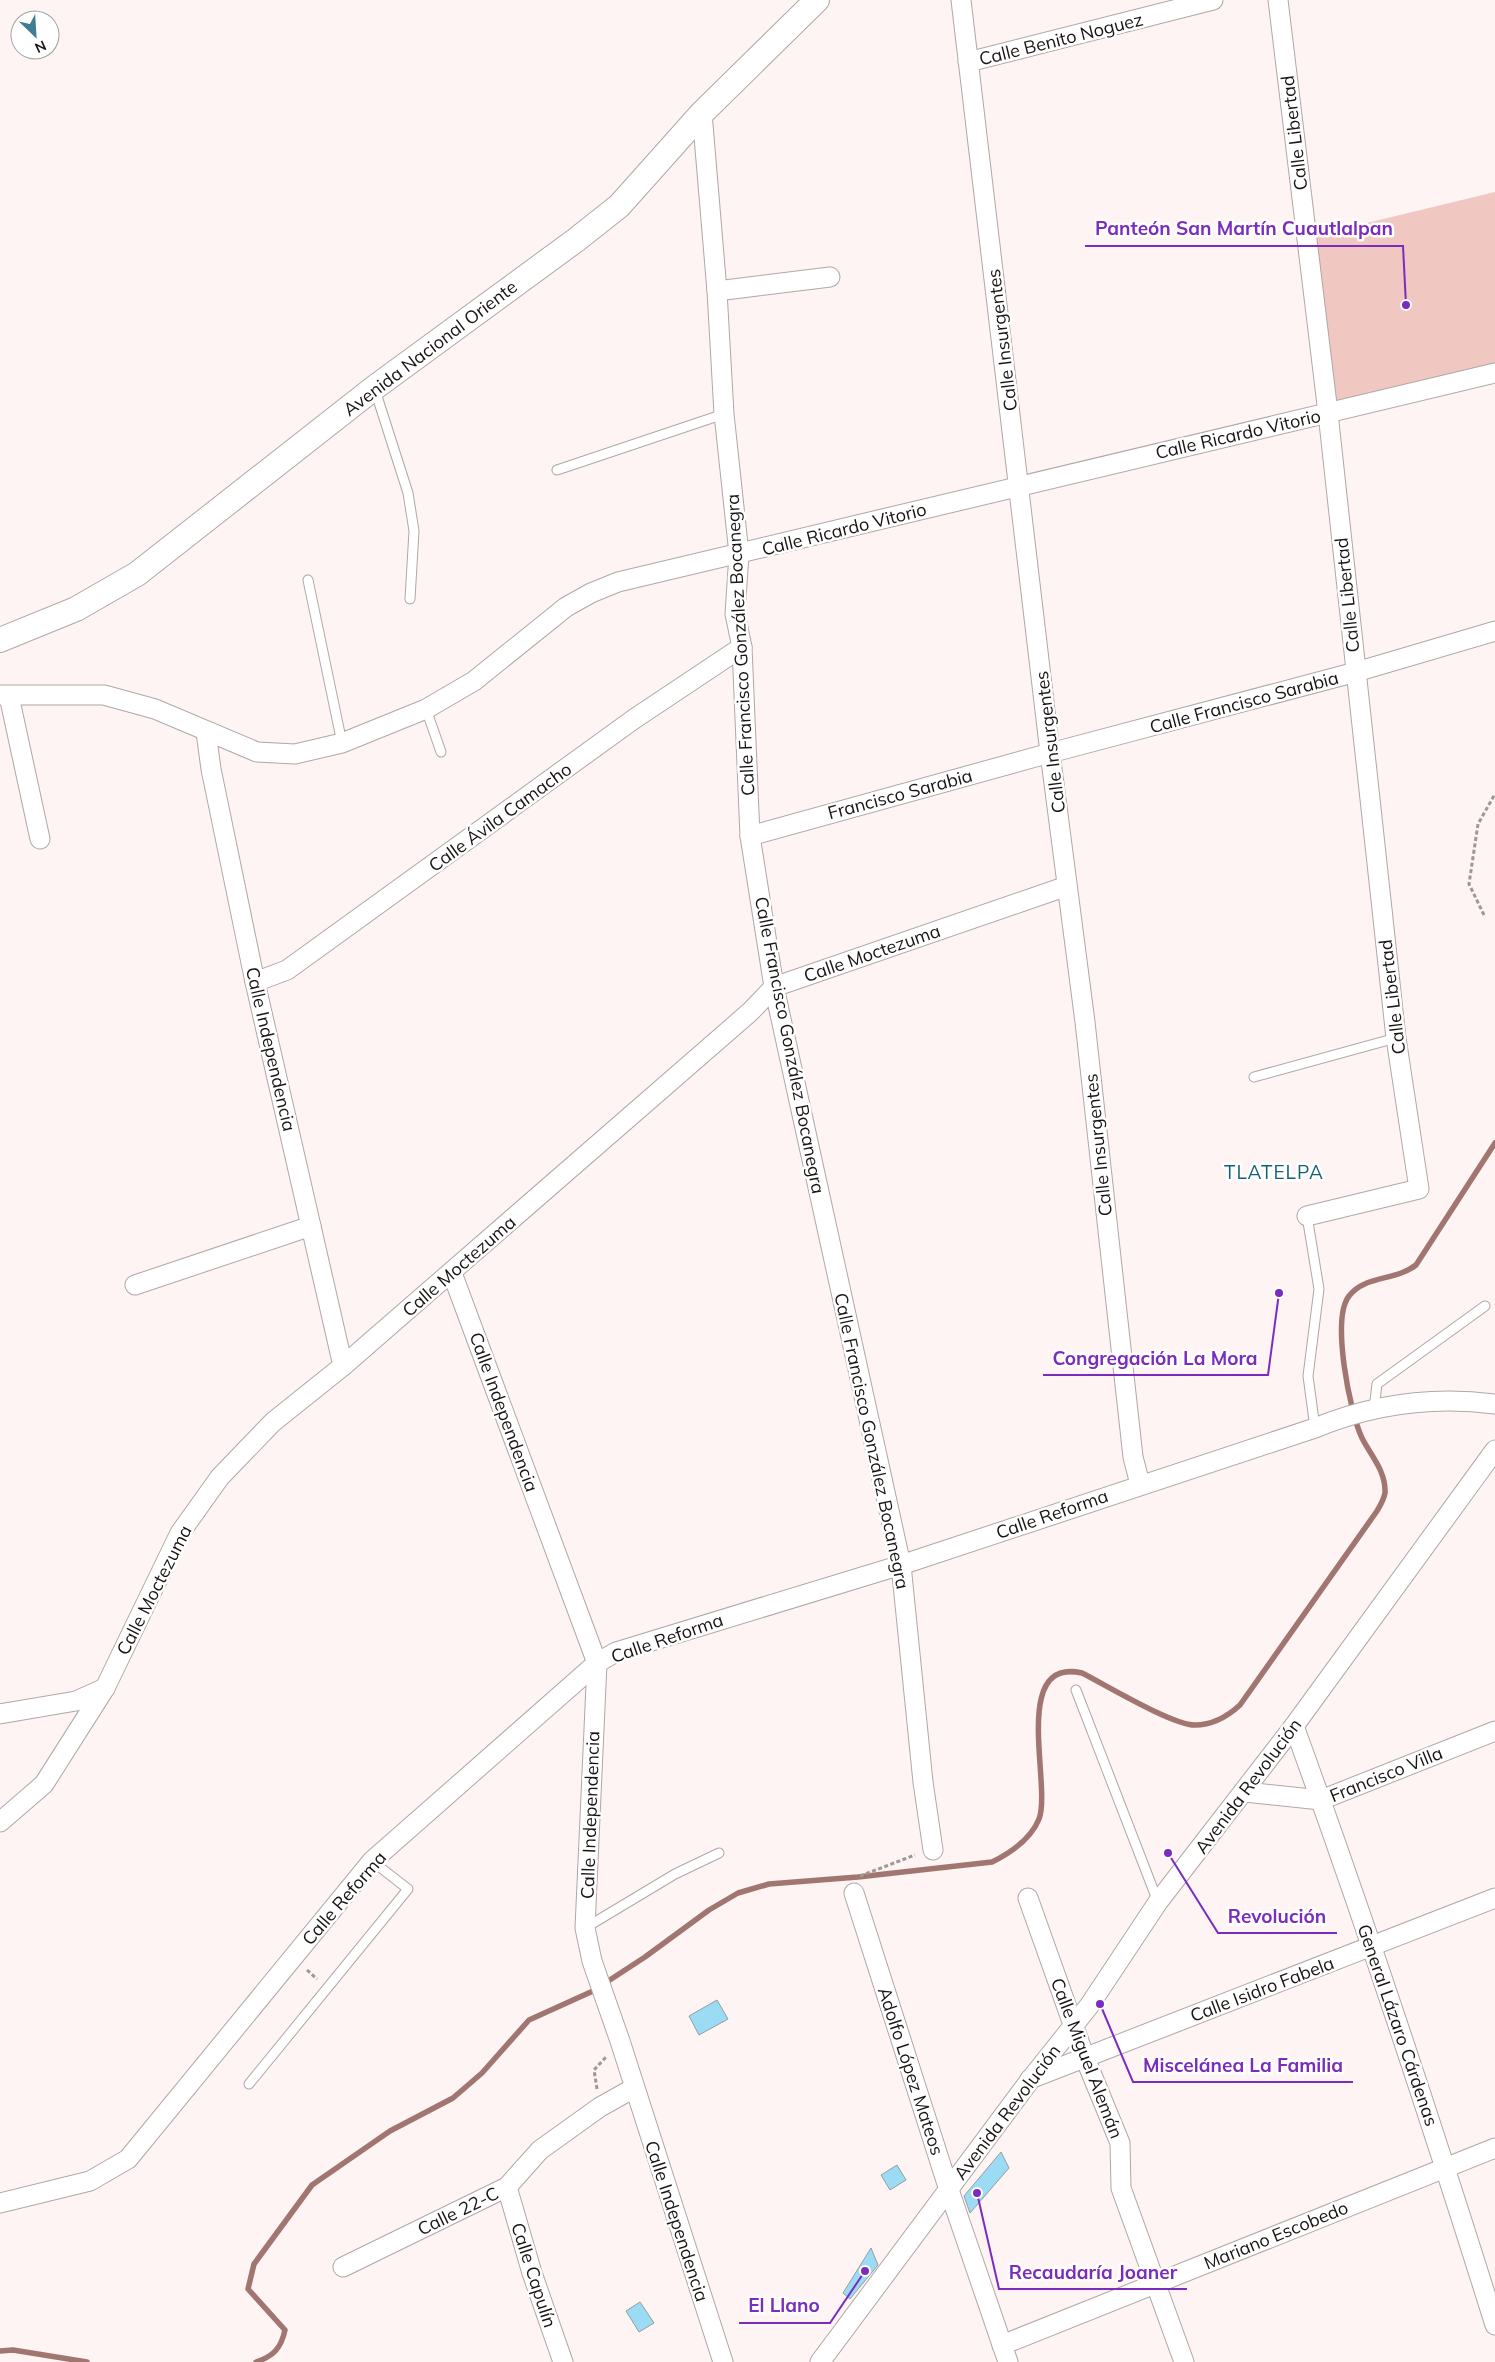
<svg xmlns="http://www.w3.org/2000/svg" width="1495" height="2362" font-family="Mulish,sans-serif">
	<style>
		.green { fill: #f0c7c1 }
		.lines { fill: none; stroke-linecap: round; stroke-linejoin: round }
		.stream { stroke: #a17570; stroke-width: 5.5 }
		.building { fill: #9bdbf4; stroke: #959da0 }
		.service-casing { stroke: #b0a7a6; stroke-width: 11 }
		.minor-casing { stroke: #b0a7a6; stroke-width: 21 }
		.tertiary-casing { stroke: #b0a7a6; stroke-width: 26 }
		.path { stroke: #9d9796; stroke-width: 3; stroke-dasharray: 4 2.5; stroke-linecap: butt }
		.service { stroke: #fff; stroke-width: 9 }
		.minor { stroke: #fff; stroke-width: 19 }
		.tertiary { stroke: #fff; stroke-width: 24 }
		.labels { text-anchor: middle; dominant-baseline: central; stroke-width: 5; stroke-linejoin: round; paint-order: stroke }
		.street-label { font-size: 18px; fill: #171413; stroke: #fff }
		.neighbourhood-label { font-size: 19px; letter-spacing: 1px; fill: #136179; stroke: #fff }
		.leader { fill: none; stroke: #7b2cbf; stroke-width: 2 }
		.callout-dot { fill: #7b2cbf; stroke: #fff; stroke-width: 2 }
		.callout-label { font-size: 19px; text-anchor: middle; font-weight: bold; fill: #7b2cbf; stroke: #fff; stroke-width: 5; stroke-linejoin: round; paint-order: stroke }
	</style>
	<rect width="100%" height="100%" fill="#fdf4f3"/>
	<polygon class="green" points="1495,192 1495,373 1330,415 1309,237"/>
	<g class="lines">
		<g class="stream">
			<polyline points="0,2351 13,2350 87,2362"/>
			<path d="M256 2362C274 2356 281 2348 285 2330L248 2289 254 2264 312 2185 390 2131 453 2098 482 2073 529 2020 593 1991 645 1957 709 1910 738 1893 769 1884 858 1877 992 1862C1010 1853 1031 1839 1039 1819 1052 1786 1010 1657 1082 1673 1106 1685 1172 1725 1195 1725 1212 1725 1228 1716 1240 1705L1377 1511C1380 1506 1384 1499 1385 1493 1386 1471 1371 1456 1362 1438 1350 1413 1331 1319 1349 1296 1365 1275 1396 1281 1416 1265L1495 1143"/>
		</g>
	</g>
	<g class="building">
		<polygon points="717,2000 728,2019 699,2035 689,2016"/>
		<polygon points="1001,2152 1009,2168 970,2213 964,2196"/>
		<polygon points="897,2165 906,2180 890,2190 881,2175"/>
		<polygon points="871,2248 878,2265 850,2299 843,2293"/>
		<polygon points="640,2302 654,2323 639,2332 626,2311"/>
	</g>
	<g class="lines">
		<g class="service-casing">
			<g id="service">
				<polyline points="375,390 408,493 414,531 410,599"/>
				<polyline points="557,470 724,414"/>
				<polyline points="308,580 342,743"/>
				<polyline points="426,709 441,752"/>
				<polyline points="1254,1077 1396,1038"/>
				<polyline points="1307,1216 1319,1289 1308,1376 1315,1428"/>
				<polyline points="1374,1409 1377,1384 1485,1306"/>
				<polyline points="1076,1690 1158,1902"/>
				<polyline points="585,1928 675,1874 719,1853"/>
				<polyline points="249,2084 408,1889 372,1861"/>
			</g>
		</g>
		<g class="minor-casing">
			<g id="minor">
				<polyline points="961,0 1050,753 1085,1022 1133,1457 1140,1484"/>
				<polyline points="1278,0 1328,413 1396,1038 1419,1189 1307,1216"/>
				<polyline points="968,62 1213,0"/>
				<polyline points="702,113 717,291 724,414 739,554 735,614 742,647 750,836 774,987 901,1565 923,1782 933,1850"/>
				<polyline points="717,291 830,277"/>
				<polyline points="0,695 104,695 155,709 257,752 295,754 342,743 426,709 474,681 566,607 591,593 618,582 1495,373"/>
				<polyline points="9,696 40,839"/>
				<polyline points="206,732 211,769 255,982 343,1366"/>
				<polyline points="750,836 1050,753 1356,672 1495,631"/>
				<polyline points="255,982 287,970 634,719 742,647"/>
				<polyline points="452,1273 597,1663 585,1928 592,1961 620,2041 723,2362"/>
				<polyline points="135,1285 311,1226"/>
				<polyline points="0,1714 76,1701 105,1688"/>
				<path d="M1294 1726C1366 1924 1432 2124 1495 2325"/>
				<polyline points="1245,1792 1321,1800 1495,1731"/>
				<polyline points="0,1822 44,1784 105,1688 180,1533 220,1477 273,1422 343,1366 750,1012 774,987 1067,886"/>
				<polyline points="854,1893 949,2190 1008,2362"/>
				<polyline points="1028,1898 1085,2058 1120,2143 1121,2188 1184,2362"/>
				<polyline points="1030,2079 1495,1898"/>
				<polyline points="507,2187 532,2273 563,2362"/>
				<path d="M0 2203 90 2181 128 2159 372 1861 597 1663 616 1652 901 1565 1315 1428C1373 1404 1433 1396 1495 1404"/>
				<polyline points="343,2267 507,2187 540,2150 600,2107 634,2088"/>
				<polyline points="1002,2345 1495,2148"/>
				<polyline points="820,2362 1030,2080 1089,2006 1158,1902 1294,1726 1495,1450"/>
			</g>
		</g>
		<g class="tertiary-casing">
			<polyline id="tertiary" points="0,640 76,609 137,574 374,388 576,240 619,206 702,113 817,0"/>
		</g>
		<g class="path">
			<polyline points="1484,915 1469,884 1478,824 1495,794"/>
			<polyline points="860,1876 915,1855"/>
			<polyline points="307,1970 317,1979"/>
			<polyline points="597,2089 594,2070 607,2056"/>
		</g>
		<use href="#service" class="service"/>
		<use href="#minor" class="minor"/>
		<use href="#tertiary" class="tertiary"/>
	</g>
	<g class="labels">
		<g class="street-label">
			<text transform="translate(1061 39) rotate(-14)">Calle Benito Noguez</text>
			<text transform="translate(1294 133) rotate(-97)">Calle Libertad</text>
			<text transform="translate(1002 340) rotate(-97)">Calle Insurgentes</text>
			<text transform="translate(430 348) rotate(-37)">Avenida Nacional Oriente</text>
			<text transform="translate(1238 434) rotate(-13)">Calle Ricardo Vitorio</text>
			<text transform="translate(844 529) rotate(-14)">Calle Ricardo Vitorio</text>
			<text transform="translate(1347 595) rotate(-96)">Calle Libertad</text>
			<text transform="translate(740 645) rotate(-93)">Calle Francisco González Bocanegra</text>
			<text transform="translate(1244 702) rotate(-15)">Calle Francisco Sarabia</text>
			<text transform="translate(1050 742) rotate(-97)">Calle Insurgentes</text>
			<text transform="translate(900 794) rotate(-15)">Francisco Sarabia</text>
			<text transform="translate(500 817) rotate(-36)">Calle Ávila Camacho</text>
			<text transform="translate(872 953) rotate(-19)">Calle Moctezuma</text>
			<text transform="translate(1392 997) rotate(-97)">Calle Libertad</text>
			<text transform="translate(790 1045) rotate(79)">Calle Francisco González Bocanegra</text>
			<text transform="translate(271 1049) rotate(77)">Calle Independencia</text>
			<text transform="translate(1098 1145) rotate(-96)">Calle Insurgentes</text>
			<text transform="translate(459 1266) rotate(-41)">Calle Moctezuma</text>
			<text transform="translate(504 1412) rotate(70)">Calle Independencia</text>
			<text transform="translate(872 1441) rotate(78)">Calle Francisco González Bocanegra</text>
			<text transform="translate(1052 1514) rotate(-19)">Calle Reforma</text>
			<text transform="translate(154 1590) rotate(-63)">Calle Moctezuma</text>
			<text transform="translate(667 1638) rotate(-19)">Calle Reforma</text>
			<text transform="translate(1386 1774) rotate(-22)">Francisco Villa</text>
			<text transform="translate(1248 1786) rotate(-53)">Avenida Revolución</text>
			<text transform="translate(590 1815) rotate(-88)">Calle Independencia</text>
			<text transform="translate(344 1898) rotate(-49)">Calle Reforma</text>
			<text transform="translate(1262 1989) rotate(-21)">Calle Isidro Fabela</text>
			<text transform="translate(1398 2025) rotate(71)">General Lázaro Cárdenas</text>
			<text transform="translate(1087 2058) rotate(69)">Calle Miguel Alemán</text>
			<text transform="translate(911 2071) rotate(72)">Adolfo López Mateos</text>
			<text transform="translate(1007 2112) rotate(-53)">Avenida Revolución</text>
			<text transform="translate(458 2211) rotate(-26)">Calle 22-C</text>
			<text transform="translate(677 2221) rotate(72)">Calle Independencia</text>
			<text transform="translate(1276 2235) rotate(-22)">Mariano Escobedo</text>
			<text transform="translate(534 2275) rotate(72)">Calle Capulín</text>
		</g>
		<g class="neighbourhood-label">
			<text x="1274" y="1172">TLATELPA</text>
		</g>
	</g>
	<path class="leader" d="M1406 305L1403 246H1085M1279 1293L1268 1375H1043M1168 1853L1218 1933H1337M1100 2004L1133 2082H1353M977 2193L999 2289H1187M865 2271L830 2323H739"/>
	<g class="callout-dot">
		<circle cx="1406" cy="305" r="5"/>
		<circle cx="1279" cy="1293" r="5"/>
		<circle cx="1168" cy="1853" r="5"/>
		<circle cx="1100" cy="2004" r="5"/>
		<circle cx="977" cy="2193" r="5"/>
		<circle cx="865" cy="2271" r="5"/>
	</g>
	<g class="callout-label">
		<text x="1244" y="235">Panteón San Martín Cuautlalpan</text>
		<text x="1155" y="1365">Congregación La Mora</text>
		<text x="1277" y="1923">Revolución</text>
		<text x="1243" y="2072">Miscelánea La Familia</text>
		<text x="1093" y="2279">Recaudaría Joaner</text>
		<text x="784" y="2312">El Llano</text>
	</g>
	<g transform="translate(35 35) rotate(155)"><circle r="24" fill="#ffffff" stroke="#a2a1a1"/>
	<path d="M0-4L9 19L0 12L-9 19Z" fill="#3f7d93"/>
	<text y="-8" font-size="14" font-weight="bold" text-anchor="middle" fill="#171413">N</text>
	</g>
</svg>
